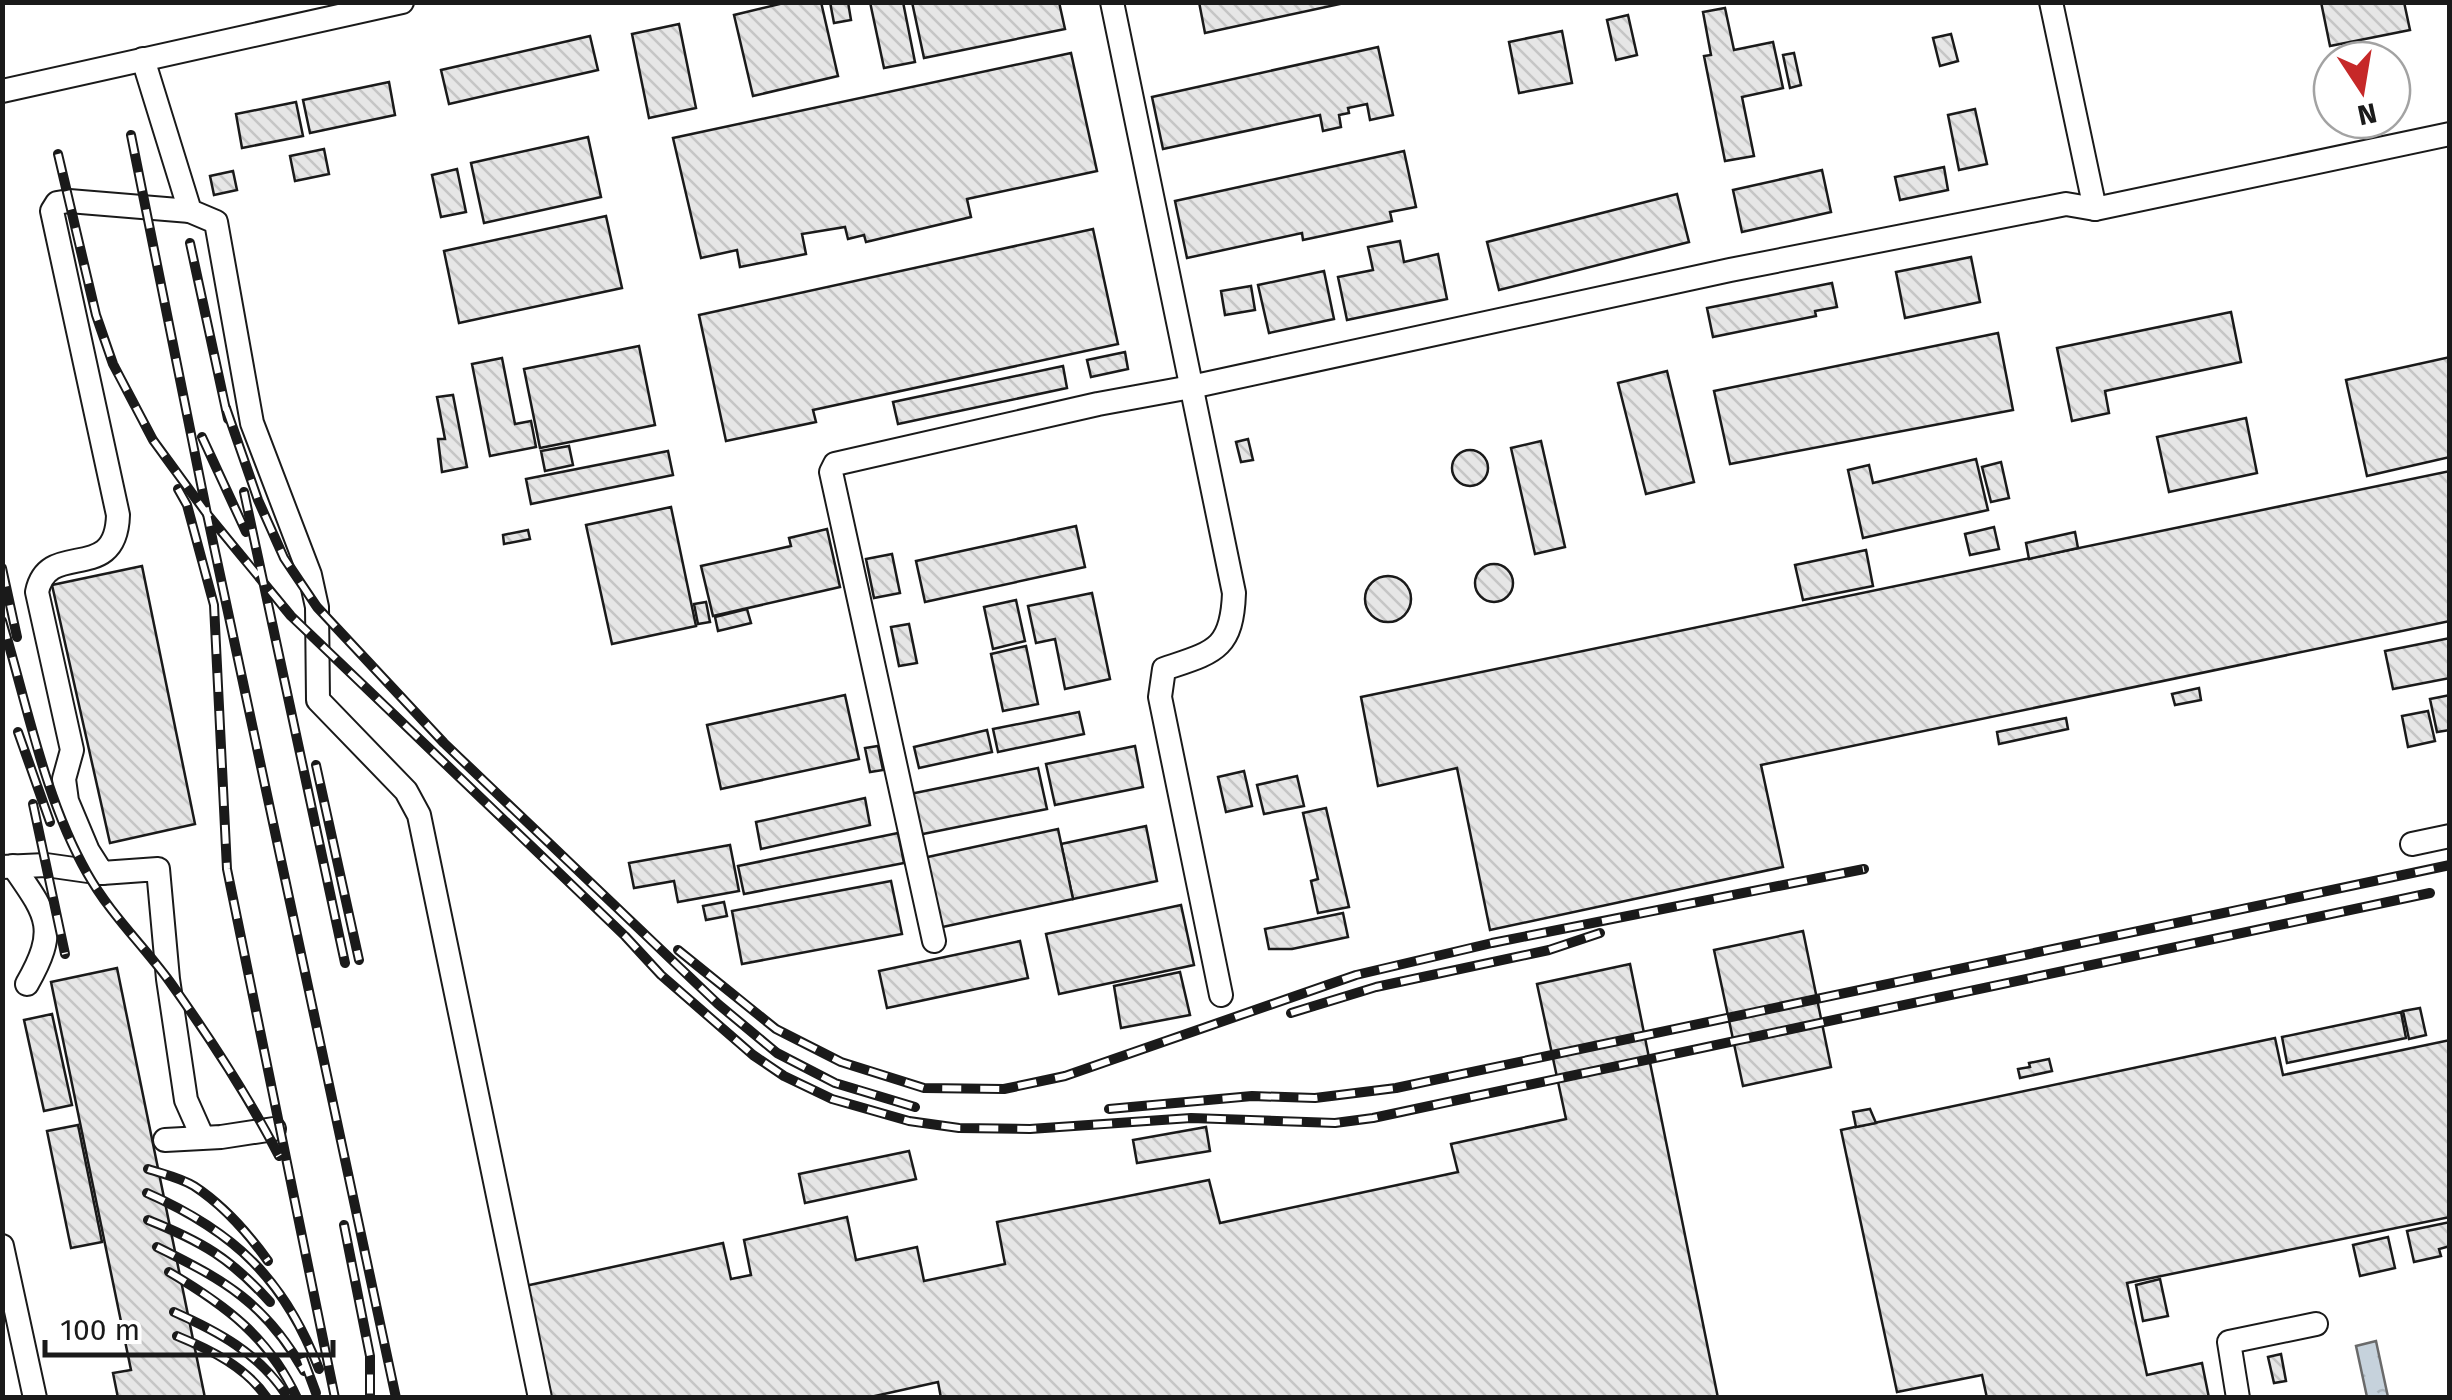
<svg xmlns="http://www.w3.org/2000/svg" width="2452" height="1400" font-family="'Fira Sans',sans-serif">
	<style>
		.water { fill: url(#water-ripples); stroke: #6a6a6a; stroke-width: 2.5 }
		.building { fill: url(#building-back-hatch); stroke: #1a1a1a; stroke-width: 2.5 }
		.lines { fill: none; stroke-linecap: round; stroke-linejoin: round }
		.minor-casing { stroke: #1a1a1a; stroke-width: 26 }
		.minor { stroke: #fff; stroke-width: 22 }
		.rail-casing { stroke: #1a1a1a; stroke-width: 10 }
		.rail { stroke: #fff; stroke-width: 6; stroke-dasharray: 19; stroke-linecap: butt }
	</style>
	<defs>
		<pattern id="water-ripples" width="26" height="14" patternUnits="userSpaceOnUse" patternTransform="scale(2.5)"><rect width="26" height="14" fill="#c6d2dc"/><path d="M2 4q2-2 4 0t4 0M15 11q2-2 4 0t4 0" fill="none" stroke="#aab4bc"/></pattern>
		<pattern id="building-back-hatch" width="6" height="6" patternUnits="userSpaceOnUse" patternTransform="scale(2.5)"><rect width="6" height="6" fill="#e6e6e6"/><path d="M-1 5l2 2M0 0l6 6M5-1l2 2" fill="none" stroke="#c5c5c5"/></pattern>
	</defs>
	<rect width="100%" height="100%" fill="#fff"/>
	<polygon class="water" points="2376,1341 2388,1397 2367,1397 2356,1346"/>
	<g class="building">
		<polygon points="788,2 821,2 838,76 753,96 734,15"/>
		<polygon points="830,2 848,2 851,20 834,23"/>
		<polygon points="870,2 903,2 915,62 884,68"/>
		<polygon points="912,2 1059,2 1065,29 924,58"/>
		<polygon points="1199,2 1349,2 1205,33"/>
		<polygon points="2321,2 2404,2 2410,30 2330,46"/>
		<polygon points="1725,8 1734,50 1773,42 1783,88 1742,97 1754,156 1725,161 1704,56 1711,55 1703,12"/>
		<polygon points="1628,15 1637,55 1616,60 1607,20"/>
		<polygon points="679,24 696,108 649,118 632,34"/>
		<polygon points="1562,31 1572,83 1519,93 1509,42"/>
		<polygon points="1951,34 1958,61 1940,66 1933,38"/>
		<polygon points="590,36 598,70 449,104 441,70"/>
		<polygon points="1378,47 1393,115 1370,120 1367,104 1348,108 1349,113 1339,115 1341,127 1323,131 1320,115 1163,149 1152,97"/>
		<polygon points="1071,53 1097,171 967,199 971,217 866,242 864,235 848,239 845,227 802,234 806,254 740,267 737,250 701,258 673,138"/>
		<polygon points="1794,53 1801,85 1790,88 1783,55"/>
		<polygon points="389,82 395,115 310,133 303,100"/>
		<polygon points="296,102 303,136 242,148 236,114"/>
		<polygon points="1975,109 1987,164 1959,170 1948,115"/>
		<polygon points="588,137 601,197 484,223 471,163"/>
		<polygon points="324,149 329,174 295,181 290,156"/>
		<polygon points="1404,151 1416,207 1390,212 1392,221 1303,240 1302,233 1187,258 1175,201"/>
		<polygon points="1944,167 1948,190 1900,200 1895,177"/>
		<polygon points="457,169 466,212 441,217 432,175"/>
		<polygon points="1822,170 1831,212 1742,232 1733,190"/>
		<polygon points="233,171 237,190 214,195 210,176"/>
		<polygon points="1677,194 1689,242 1499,290 1487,242"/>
		<polygon points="606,216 622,288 459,323 444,251"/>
		<polygon points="1093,229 1118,344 813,410 816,422 726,441 699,315"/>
		<polygon points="1400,241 1404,262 1438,254 1447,299 1347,320 1338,277 1373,270 1368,247"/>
		<polygon points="1971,257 1980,302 1905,318 1896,272"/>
		<polygon points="1324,271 1334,319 1269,333 1258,285"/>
		<polygon points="1832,283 1837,307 1815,311 1816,316 1713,337 1707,308"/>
		<polygon points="1251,286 1255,310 1225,315 1221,291"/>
		<polygon points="2231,312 2241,362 2105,391 2109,413 2072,421 2057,348"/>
		<polygon points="1998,333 2013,410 1730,464 1714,391"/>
		<polygon points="639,346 655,425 540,448 524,369"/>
		<polygon points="1125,352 1128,369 1091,377 1087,360"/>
		<polygon points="2450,357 2450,457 2367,476 2346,380"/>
		<polygon points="502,358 515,424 531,421 536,447 490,456 472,364"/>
		<polygon points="1063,366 1067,388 898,424 893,402"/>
		<polygon points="1667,371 1694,482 1646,494 1618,383"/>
		<polygon points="453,395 467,467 442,472 438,439 445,439 437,397"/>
		<polygon points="2246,418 2257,473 2169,492 2157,437"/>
		<polygon points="1248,439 1253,460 1241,462 1236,442"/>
		<polygon points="1541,441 1565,547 1535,554 1511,448"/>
		<polygon points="569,446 573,465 545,471 541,451"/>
		<circle cx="1470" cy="468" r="18"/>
		<polygon points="668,451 673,475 531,504 526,479"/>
		<polygon points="1976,459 1988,510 1863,538 1848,470 1869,465 1873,483"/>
		<polygon points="2001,462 2009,498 1991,502 1982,467"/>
		<polygon points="2450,471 2450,621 1761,765 1783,867 1490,930 1457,768 1378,786 1361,697"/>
		<polygon points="671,507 696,626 612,644 586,525"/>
		<polygon points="1076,526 1085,567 925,602 916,561"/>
		<polygon points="1994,527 1999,549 1970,555 1965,534"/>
		<polygon points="827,529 840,587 713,616 701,566 791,546 789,538"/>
		<polygon points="528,530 530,539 504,544 503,535"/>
		<polygon points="2075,532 2078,548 2029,559 2026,543"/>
		<polygon points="1866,550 1873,586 1803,600 1795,565"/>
		<polygon points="892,554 900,593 874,598 866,559"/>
		<circle cx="1494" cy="583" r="19"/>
		<polygon points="142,566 195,824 110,843 52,585"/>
		<circle cx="1388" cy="599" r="23"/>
		<polygon points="1092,593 1110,679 1065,689 1055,639 1036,643 1028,606"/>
		<polygon points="1016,600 1025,641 993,649 984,607"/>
		<polygon points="706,602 710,622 698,624 694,604"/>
		<polygon points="747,609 751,623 718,631 715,617"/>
		<polygon points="909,624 917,663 899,666 891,627"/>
		<polygon points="2450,638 2450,678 2393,689 2385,651"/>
		<polygon points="1026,646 1038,704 1003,711 991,654"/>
		<polygon points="2199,688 2201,700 2175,705 2172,694"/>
		<polygon points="845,695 859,759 721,789 707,725"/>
		<polygon points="2450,695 2450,730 2437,732 2430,699"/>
		<polygon points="2428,711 2435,741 2408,747 2402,716"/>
		<polygon points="1079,712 1084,734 998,752 993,729"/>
		<polygon points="2066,718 2068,729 1999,744 1997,732"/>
		<polygon points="987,730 992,752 919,768 914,747"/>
		<polygon points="878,746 883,770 870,772 865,748"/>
		<polygon points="1135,746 1143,787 1055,805 1046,764"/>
		<polygon points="1038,768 1047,809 918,835 910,794"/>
		<polygon points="1244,771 1252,806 1226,812 1218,777"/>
		<polygon points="1297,776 1304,806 1264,814 1257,785"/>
		<polygon points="865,798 870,825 761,849 756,822"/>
		<polygon points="1326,808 1349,907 1318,913 1311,881 1318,879 1303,813"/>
		<polygon points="1146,826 1157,881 1073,899 1061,844"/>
		<polygon points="1058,829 1073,899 938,928 923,858"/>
		<polygon points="898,833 904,863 744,894 738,866"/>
		<polygon points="730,845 739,891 678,902 674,881 634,888 629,863"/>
		<polygon points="891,881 902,934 742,964 732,911"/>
		<polygon points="724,902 727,916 706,920 703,906"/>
		<polygon points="1181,905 1194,965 1059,994 1046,934"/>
		<polygon points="1343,913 1348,937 1292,949 1269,949 1265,929"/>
		<polygon points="1803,931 1831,1067 1743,1086 1714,950"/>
		<polygon points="1020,941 1028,978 887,1008 879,971"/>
		<polygon points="1630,964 1718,1398 941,1398 938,1382 866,1398 549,1398 525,1286 723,1243 731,1279 751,1275 744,1240 847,1217 856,1260 917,1247 924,1281 1005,1264 997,1222 1209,1180 1220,1223 1458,1172 1451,1144 1566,1119 1537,984"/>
		<polygon points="117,968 205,1398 118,1398 113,1373 131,1370 51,982"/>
		<polygon points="1180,972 1190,1015 1121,1028 1114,986"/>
		<polygon points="2420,1008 2426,1035 2409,1039 2403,1011"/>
		<polygon points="2401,1012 2406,1038 2287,1063 2282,1037"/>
		<polygon points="52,1014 72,1105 44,1111 24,1020"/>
		<polygon points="2275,1038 2283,1075 2450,1040 2450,1217 2127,1283 2147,1375 2202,1363 2209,1398 1987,1398 1982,1375 1897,1392 1841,1130"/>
		<polygon points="2049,1059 2052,1071 2020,1078 2018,1069 2030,1067 2029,1063"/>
		<polygon points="1870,1109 1876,1123 1856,1127 1853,1112"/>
		<polygon points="78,1125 102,1242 71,1248 47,1131"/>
		<polygon points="1206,1127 1210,1151 1137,1163 1133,1140"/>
		<polygon points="909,1151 916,1179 805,1203 799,1174"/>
		<polygon points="2450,1222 2450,1246 2439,1249 2441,1256 2414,1262 2407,1231"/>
		<polygon points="2388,1237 2395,1268 2360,1276 2353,1245"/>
		<polygon points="2160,1279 2168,1316 2143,1321 2136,1285"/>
		<polygon points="2281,1354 2286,1381 2274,1383 2268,1357"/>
	</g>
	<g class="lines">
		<g class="minor-casing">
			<g id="minor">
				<path d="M1112 2 1234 593C1232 650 1214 652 1164 669L1160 697 1221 995"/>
				<polyline points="2051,2 2095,209"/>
				<polyline points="143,59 190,211 216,222 252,423 310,575 317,607 318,700 406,791 419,815 540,1398"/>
				<polyline points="2,91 402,2"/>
				<path d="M190 211 69 201 57 203 52 211 118 515C116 586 48 538 37 592L72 750 64 779 67 801 88 851 102 873 158 869 168 979 186 1100 202 1136"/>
				<polyline points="2412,844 2450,836"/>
				<path d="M13 866C47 915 59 928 27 984"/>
				<polyline points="2,867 46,865 102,873"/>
				<polyline points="934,941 831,472 835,464 1098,404 1191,387 1730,270 2066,204 2095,209 2450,134"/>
				<polyline points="165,1140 221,1137 274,1129"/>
				<polyline points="2,1246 35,1398"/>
				<polyline points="2238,1398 2229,1342 2316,1324"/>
			</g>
		</g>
		<use href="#minor" class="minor"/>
		<g class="rail-casing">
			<g id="rail">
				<polyline points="131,135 207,514 396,1398"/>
				<polyline points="58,154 96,315 113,364 153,440 207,514 291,616 625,936 661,975 753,1055 784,1076 832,1099 909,1121 959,1128 1030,1129 1191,1118 1335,1123 1373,1118 2430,893"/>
				<polyline points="190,243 228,419"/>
				<polyline points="226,408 258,500 284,558 317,607 444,743 718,1004 777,1053 835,1083 915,1107"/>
				<polyline points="202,437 246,532"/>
				<polyline points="178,489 187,505 214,605 227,869 335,1398"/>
				<polyline points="244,492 345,963"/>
				<polyline points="2,568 17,637"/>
				<path d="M2 621C27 704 44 797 87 873 110 914 143 945 170 982 210 1038 248 1096 279 1156"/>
				<polyline points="18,732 50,822"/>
				<polyline points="316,765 359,960"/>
				<polyline points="33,804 65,954"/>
				<polyline points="678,950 776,1029 841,1062 924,1088 1004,1089 1065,1076 1356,975 1492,943 1864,869"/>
				<polyline points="1291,1013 1376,987 1549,950 1600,933"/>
				<polyline points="1109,1109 1252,1096 1315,1098 1396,1088 2450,865"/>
				<path d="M148 1169C163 1174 181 1178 194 1186 223 1205 248 1233 268 1261"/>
				<path d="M147 1193C235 1232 284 1279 319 1369"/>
				<path d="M148 1220C203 1242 230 1258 270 1302"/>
				<polyline points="344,1225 370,1356 370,1398"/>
				<path d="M157 1247C226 1281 265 1303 304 1371"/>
				<path d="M169 1272C225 1305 269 1337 297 1398"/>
				<path d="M174 1312C217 1331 258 1353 285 1393"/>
				<path d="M177 1336C211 1350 246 1367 267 1398"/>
				<polyline points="303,1358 316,1393"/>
			</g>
		</g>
		<use href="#rail" class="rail"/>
	</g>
	<rect width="2452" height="1400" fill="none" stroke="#1a1a1a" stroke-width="10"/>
	<g transform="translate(2362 90) rotate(168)"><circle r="48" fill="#ffffff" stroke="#a3a3a3" stroke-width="2.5"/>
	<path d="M0-8L18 38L0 25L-18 38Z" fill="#c62828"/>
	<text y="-15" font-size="28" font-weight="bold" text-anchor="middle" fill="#1a1a1a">N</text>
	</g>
	<path d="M45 1340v15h288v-15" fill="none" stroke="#1a1a1a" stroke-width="5"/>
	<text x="60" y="1340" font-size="30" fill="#1a1a1a" stroke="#ffffff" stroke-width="8" paint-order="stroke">100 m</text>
</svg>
